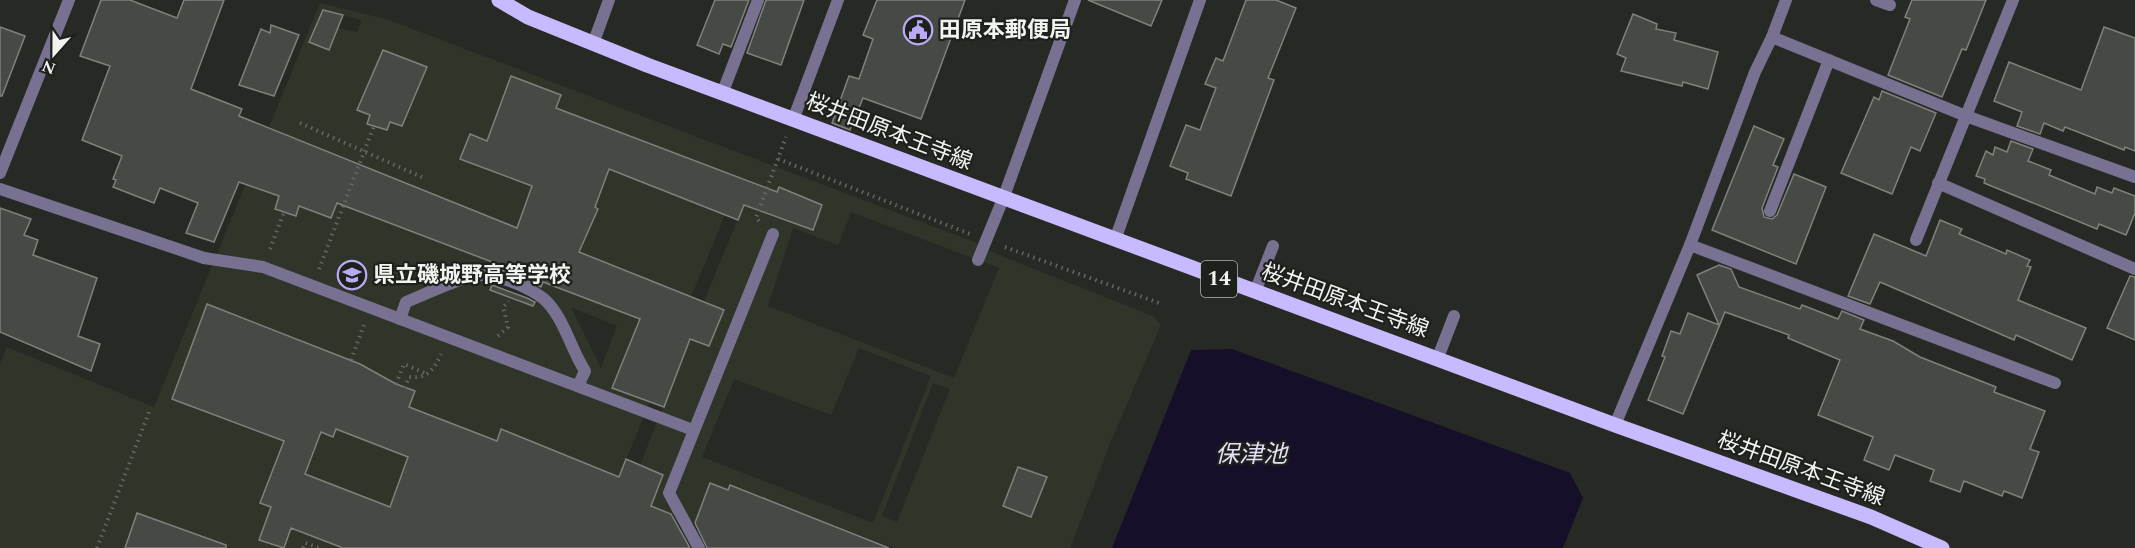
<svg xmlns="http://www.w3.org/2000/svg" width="2135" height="548" font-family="Spectral,'Noto Sans JP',serif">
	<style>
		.built { fill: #30352a; fill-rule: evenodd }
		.water { fill: #160f2a }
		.building { fill: #474a44; stroke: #7f827c; stroke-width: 1.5; fill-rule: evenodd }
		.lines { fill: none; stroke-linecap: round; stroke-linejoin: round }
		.path { stroke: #646762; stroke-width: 4; stroke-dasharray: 1.5 4.5; stroke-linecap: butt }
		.lane { stroke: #787192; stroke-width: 12 }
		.street { stroke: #787192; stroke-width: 12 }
		.primary { stroke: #c8baff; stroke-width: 15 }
		.labels { text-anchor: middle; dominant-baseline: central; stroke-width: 4.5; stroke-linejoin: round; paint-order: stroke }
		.shield { fill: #1e201b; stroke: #b2b4af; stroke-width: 1.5 }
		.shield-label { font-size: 21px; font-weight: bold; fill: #f1f3ef }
		.poi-label { font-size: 22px; font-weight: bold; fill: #f1f3ef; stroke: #1e201b; text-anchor: start }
		.street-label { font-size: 22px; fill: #f1f3ef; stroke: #1e201b }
		.water-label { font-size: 24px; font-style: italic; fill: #e3dff7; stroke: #1e201b }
	</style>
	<rect width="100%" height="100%" fill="#272a24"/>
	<g class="built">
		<path d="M320 3 389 20 974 242 996 254 1153 316 1161 325 1111 441 1070 548H894L730 485 728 490 710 483 700 512 714 531 651 506 663 475 640 465 690 339 709 346 724 310 704 301 753 183 566 111 552 147 544 239 373 171 358 211 500 265 490 290 533 306 542 282 675 333 613 388 650 402 619 477 501 429 497 441 484 436 444 548H369L386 506 337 487 317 538 343 548H284L294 521 260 539 281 548H230L138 513 125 548H0V364L7 347 154 407ZM323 10 362 20 357 32 338 28 329 49 309 42ZM383 51 427 67 403 126 390 122 386 130 368 125 370 115 357 110ZM511 76 561 95 526 184 460 159 470 135 487 141ZM779 188 822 205 813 230 770 215ZM851 212 999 268 954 378 768 306 793 228 838 245ZM207 304 360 364 334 437 321 432 314 452 172 399ZM571 307 617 326 601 368ZM859 348 931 376 873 523 702 457 734 379 831 415ZM933 383 950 389 897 522 882 516ZM276 463 295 516 260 503ZM1018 467 1046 477 1031 517 1003 506Z"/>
		<path d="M609 169 725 215 691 297 554 242 578 177 590 181 588 188 600 194ZM580 201 597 208 590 225 574 219Z"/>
	</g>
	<polygon class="water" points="1232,349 1570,473 1583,498 1563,548 1112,548 1191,350"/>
	<g class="building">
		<polygon points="101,0 130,0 177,18 184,0 224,0 191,89 242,109 239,116 517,228 532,186 460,159 470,134 487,141 511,76 561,95 556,108 777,192 779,187 822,205 813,230 744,205 738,220 609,169 595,207 598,209 579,252 724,310 709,346 690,339 664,407 612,388 640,319 543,282 541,287 499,269 500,265 337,203 331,218 299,206 296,216 275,209 279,196 239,182 214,242 186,233 198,203 160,188 154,203 113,187 116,180 113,179 122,156 82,140 110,66 80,56"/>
		<polygon points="715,0 749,0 731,47 723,44 719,54 697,45"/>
		<polygon points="766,0 804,0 781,65 747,53"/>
		<polygon points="877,0 965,0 921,119 863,98 850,130 832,123 849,76 859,79 873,39 863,35"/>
		<polygon points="1088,0 1162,0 1151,26"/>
		<polygon points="1246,0 1276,0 1296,8 1268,78 1274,80 1231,196 1186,179 1188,173 1170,166 1186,125 1200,130 1216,88 1205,84 1216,58 1223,61"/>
		<polygon points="1912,0 1986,0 1966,50 1962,49 1942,97 1888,75 1910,19 1905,17"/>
		<polygon points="323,10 343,15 329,50 309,42"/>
		<polygon points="1633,14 1657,24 1656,29 1676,33 1674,40 1718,52 1708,89 1683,82 1682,86 1621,71 1626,58 1617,54"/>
		<polygon points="271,25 299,35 274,96 239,85 261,29 270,33"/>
		<polygon points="0,27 25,36 2,96 0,96"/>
		<polygon points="2104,27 2135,38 2135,151 2125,147 2124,150 2065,127 2063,131 2044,123 2040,134 2017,126 2022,112 1994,101 2009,62 2081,90"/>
		<polygon points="383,50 427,67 402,126 390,122 387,130 367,124 370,115 357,110"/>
		<polygon points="1882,91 1936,113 1920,151 1911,147 1892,194 1841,173 1874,97 1879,100"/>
		<polygon points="1754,126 1784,139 1773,165 1778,167 1762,208 1764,217 1772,219 1777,215 1794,174 1826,187 1796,264 1712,230"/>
		<polygon points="2011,141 2033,149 2028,161 2051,170 2049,175 2095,194 2097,187 2112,193 2114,188 2135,196 2135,213 2126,235 2099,224 2097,229 1984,183 1985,179 1976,176 1986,151 1993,155 1995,147 2007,152"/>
		<polygon points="0,208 31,219 24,235 38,240 33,255 97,278 78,336 100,344 91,371 0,332"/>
		<polygon points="1940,220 1962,229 1959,234 2006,254 2007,250 2030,260 2027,266 2031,267 2018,300 2086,328 2072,360 2016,335 2014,340 1880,282 1870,304 1848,296 1874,234 1926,256"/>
		<polygon points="1719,265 1731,269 1739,287 1800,309 1802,305 1838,319 1842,311 1864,320 1860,329 1893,341 1920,357 1996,387 1994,392 2045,411 2030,449 2039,452 2022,498 2004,491 2002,496 1964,481 1960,492 1930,481 1934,470 1895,455 1889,470 1864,460 1873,437 1818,415 1840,360 1788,338 1789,335 1725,312 1683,414 1648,400 1665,357 1662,356 1671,331 1680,334 1688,313 1719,325 1697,275"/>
		<polygon points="2130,276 2135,277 2135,340 2107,328"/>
		<polygon points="492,285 527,298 535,302 533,306 490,290"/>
		<path d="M207 304 360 364 396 384 415 391 409 407 497 441 501 429 619 477 626 459 663 475 651 506 671 514 690 548H343L291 528 284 548 259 540 271 507 260 503 284 441 172 399ZM336 429 408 457 390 507 305 474 321 432 333 437Z"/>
		<polygon points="1018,467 1047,477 1031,517 1003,506"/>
		<polygon points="710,483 728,490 730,485 889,548 707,548 695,523"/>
		<polygon points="137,513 226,545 226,548 125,548"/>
	</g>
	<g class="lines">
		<g class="path">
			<polyline points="300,123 424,178"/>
			<polyline points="778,159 970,234"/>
			<polyline points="759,221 756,218 786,137"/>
			<polyline points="1005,247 1159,303"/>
			<polyline points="270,249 284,212"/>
			<polyline points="319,269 374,126"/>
			<polyline points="498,336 508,327 503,307 509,301"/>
			<polyline points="351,360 364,325"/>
			<polyline points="396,384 404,364 427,374"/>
			<path d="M405 388 409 377C427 379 434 370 441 354"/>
			<polyline points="97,548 149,412"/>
			<polyline points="303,548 305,543 319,548"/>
		</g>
		<g class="lane">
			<polyline points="593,44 609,0"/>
			<polyline points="793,120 838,0"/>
			<polyline points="0,173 69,0"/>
			<polyline points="1115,240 1200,0"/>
			<polyline points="204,258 263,267 693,430"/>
			<polyline points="978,260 1003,199 1075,0"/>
			<polyline points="1255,292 1273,246"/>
			<path d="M400 319 406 302C424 295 466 274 484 275 502 276 530 288 544 299 564 317 571 350 585 371L578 386"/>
			<polyline points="1437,360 1454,316"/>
			<polyline points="699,548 669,493 773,234"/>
		</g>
		<g class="street">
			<polyline points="1876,0 1890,5"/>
			<polyline points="1772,37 1786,0"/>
			<polyline points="722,94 758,0"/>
			<polyline points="1938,183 2135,269"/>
			<polyline points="0,189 204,258"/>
			<polyline points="1770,211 1829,60"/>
			<polyline points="1916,240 1966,116 2135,177"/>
			<polyline points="1690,245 2055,383"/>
			<polyline points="1615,425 1690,245 1755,72 1772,37 1966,116 2013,0"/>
		</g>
		<polyline class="primary" points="499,0 528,17 647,65 1615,425 1871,517 1942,548"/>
	</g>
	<defs>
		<g id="civic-ring" transform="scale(1.5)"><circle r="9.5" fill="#1e201b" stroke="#baaaf6" stroke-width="1.5"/><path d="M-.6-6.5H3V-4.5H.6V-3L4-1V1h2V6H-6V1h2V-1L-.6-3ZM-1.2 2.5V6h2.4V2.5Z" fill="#baaaf6"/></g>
		<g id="school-ring" transform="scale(1.5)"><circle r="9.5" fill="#1e201b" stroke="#baaaf6" stroke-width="1.5"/><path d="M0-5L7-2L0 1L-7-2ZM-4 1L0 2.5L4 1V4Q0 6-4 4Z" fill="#baaaf6"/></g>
	</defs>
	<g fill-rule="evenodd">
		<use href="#civic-ring" x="918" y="30"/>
		<use href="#school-ring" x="352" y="275"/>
	</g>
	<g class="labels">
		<rect class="shield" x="1201" y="261" width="36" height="36" rx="4.5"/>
		<g class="shield-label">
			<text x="1219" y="279">14</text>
		</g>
		<g class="poi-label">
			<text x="939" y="30">田原本郵便局</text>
			<text x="373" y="275">県立磯城野高等学校</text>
		</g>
		<g class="street-label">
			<text transform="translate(889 132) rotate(21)">桜井田原本王寺線</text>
			<text transform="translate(1345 301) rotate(20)">桜井田原本王寺線</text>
			<text transform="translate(1801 469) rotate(20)">桜井田原本王寺線</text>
		</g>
		<g class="water-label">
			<text x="1251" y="455">保津池</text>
		</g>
	</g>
	<g transform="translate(54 54) rotate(201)" stroke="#1e201b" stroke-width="4.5" paint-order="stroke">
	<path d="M0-4.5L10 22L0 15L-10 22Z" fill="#f1f3ef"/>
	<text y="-9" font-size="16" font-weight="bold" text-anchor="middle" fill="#f1f3ef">N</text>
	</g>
</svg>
